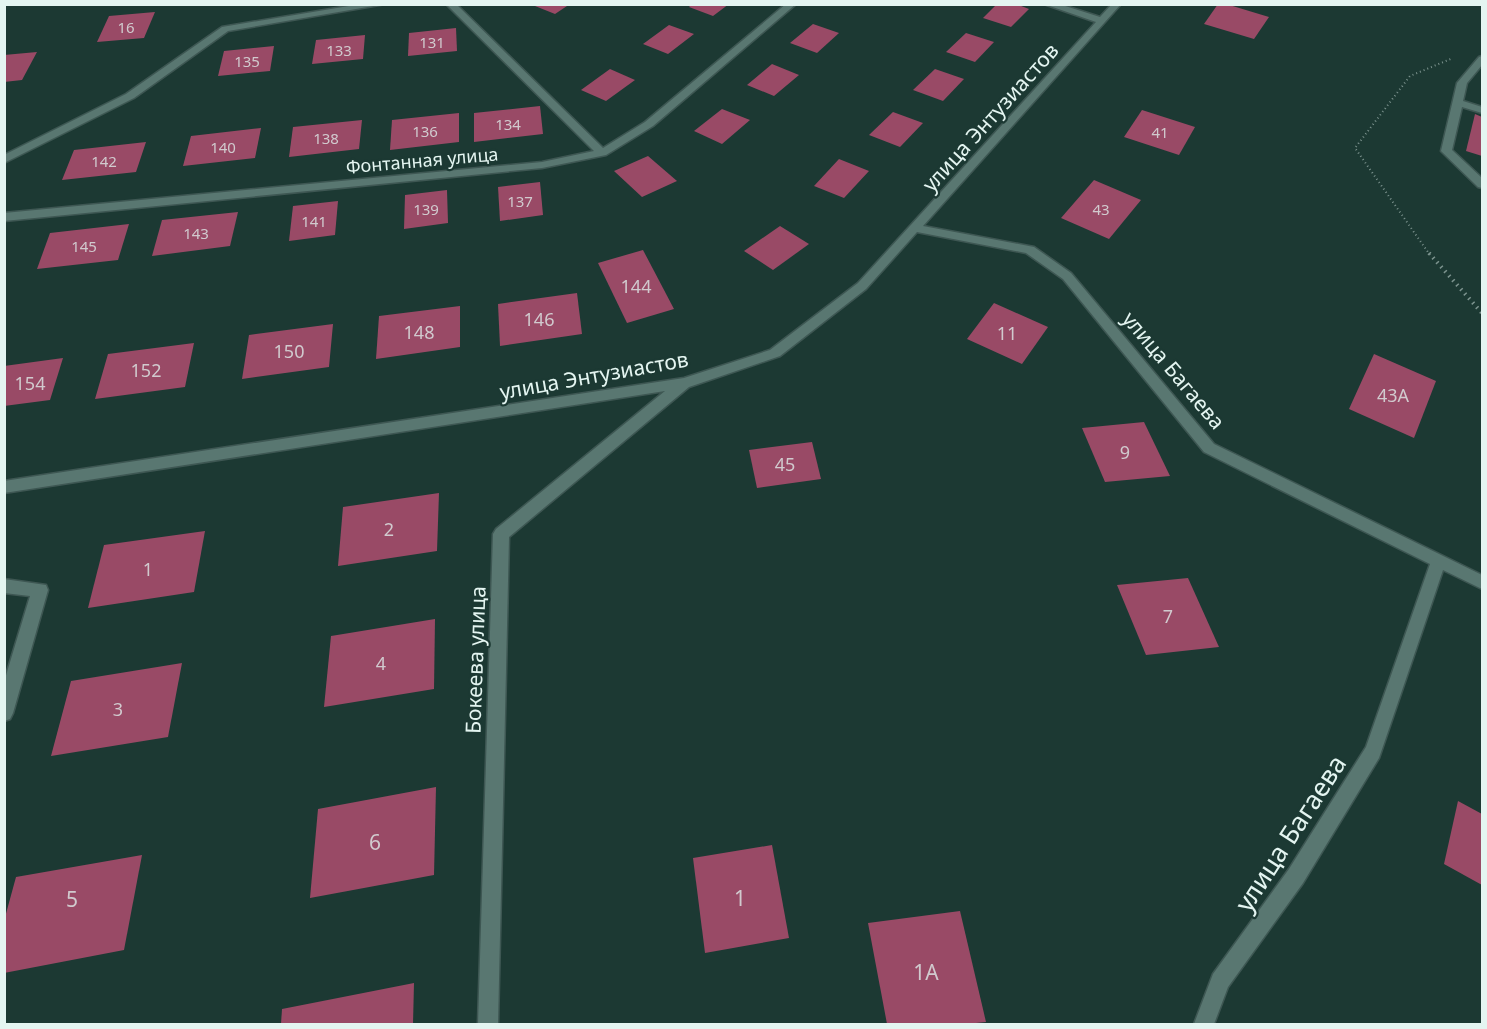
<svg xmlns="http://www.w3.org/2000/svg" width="1487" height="1029" font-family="'Noto Sans',sans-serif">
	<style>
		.building { fill: #994a66 }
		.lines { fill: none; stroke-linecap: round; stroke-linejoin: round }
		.street-casing { stroke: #3e5753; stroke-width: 3 }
		.path-far1 { stroke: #7c938e; stroke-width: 2; stroke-dasharray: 1 3; stroke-linecap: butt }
		.path { stroke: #7c938e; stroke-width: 4; stroke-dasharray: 1.5 4.5; stroke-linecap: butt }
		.street { fill: #597771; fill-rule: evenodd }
		.labels { text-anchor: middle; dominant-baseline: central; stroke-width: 4.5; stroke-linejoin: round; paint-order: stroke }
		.far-number-label { font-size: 15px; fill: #d1cace }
		.far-street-label { font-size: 18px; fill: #e4f5f1; stroke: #1c3933 }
		.number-label { font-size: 18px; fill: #d1cace }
		.street-label { font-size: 21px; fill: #e4f5f1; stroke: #1c3933 }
		.near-number-label { font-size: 21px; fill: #d1cace }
		.near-street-label { font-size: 26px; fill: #e4f5f1; stroke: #1c3933 }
	</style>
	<rect width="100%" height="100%" fill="#1c3933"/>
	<g class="building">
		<polygon points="530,4 570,4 555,14"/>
		<polygon points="692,4 729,4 713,16 689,7"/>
		<polygon points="997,4 1016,4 1029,9 1011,27 983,18"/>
		<polygon points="1218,4 1226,4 1269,17 1254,39 1204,24"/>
		<polygon points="155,12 144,38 97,42 109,16"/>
		<polygon points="813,24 839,33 817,53 790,43"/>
		<polygon points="669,25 694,34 668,54 643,44"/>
		<polygon points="456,28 457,51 408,56 409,33"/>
		<polygon points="966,33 994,42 975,62 946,52"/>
		<polygon points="365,35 363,59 312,64 316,40"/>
		<polygon points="274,46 270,71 218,76 224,51"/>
		<polygon points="37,52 22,80 4,82 4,55"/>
		<polygon points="772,64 799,75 774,96 747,85"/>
		<polygon points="610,69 635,80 606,101 581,90"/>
		<polygon points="935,69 964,79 943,101 913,90"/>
		<polygon points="540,106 543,134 474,142 474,113"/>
		<polygon points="722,109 750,120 722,144 694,131"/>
		<polygon points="1142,110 1195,127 1179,155 1124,137"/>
		<polygon points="893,112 923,123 900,147 869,135"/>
		<polygon points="459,113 459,142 390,150 392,120"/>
		<polygon points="1475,114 1482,117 1482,156 1466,151"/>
		<polygon points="362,120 359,149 289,157 293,127"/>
		<polygon points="261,128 255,158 183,166 191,136"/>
		<polygon points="146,142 136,172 62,180 74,150"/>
		<polygon points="648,156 677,181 642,197 614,171"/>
		<polygon points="839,159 869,171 844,198 814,186"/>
		<polygon points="1094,180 1141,200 1109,239 1061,218"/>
		<polygon points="540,182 543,215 500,221 498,187"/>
		<polygon points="447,190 448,223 404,229 405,195"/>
		<polygon points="338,201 335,235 289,241 293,206"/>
		<polygon points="238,212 230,246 152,256 162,220"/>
		<polygon points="129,224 118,260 37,269 50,233"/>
		<polygon points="780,226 809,244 773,270 744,251"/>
		<polygon points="643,250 674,309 627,323 598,263"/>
		<polygon points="577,293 582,334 500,346 498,304"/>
		<polygon points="994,303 1048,327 1022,364 967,339"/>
		<polygon points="460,306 460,347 376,359 379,316"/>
		<polygon points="333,324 329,367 242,379 249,335"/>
		<polygon points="194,343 185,387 95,399 108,354"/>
		<polygon points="1374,354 1436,381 1414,438 1349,409"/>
		<polygon points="63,358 50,400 4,406 4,366"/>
		<polygon points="1144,422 1170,476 1105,482 1082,428"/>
		<polygon points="812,442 821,479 757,488 749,450"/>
		<polygon points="439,493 437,551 338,566 343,507"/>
		<polygon points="205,531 194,592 88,608 104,545"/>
		<polygon points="1188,578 1219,647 1146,655 1117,585"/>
		<polygon points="435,619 434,689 324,707 331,636"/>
		<polygon points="182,663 168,737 51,756 71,681"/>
		<polygon points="436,787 434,875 310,898 318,809"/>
		<polygon points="1458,801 1482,814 1482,885 1444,864"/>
		<polygon points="772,845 789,938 705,953 693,858"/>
		<polygon points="142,855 124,950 4,973 4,921 16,877"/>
		<polygon points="960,911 986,1022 966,1024 887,1024 868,923"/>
		<polygon points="414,983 413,1024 281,1024 282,1009"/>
	</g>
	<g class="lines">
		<g class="street-casing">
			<g id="street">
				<polygon points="361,4 385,4 228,31 134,98 4,163 4,155 126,94 222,27"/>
				<polygon points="446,4 456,4 603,148 645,122 786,4 796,4 653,126 606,155 542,168 4,221 4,213 542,162 594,151"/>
				<polygon points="1044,4 1059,4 1100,17 1112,4 1121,4 923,226 1034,247 1071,273 1214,444 1482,575 1482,589 1443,570 1379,758 1303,883 1228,987 1214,1024 1194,1024 1213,974 1289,869 1366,747 1430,564 1204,452 1063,279 1026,253 917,232 866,289 780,356 689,387 509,537 498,1024 478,1024 493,534 496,529 665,391 4,493 4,481 684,378 770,350 858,283 1096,22"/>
				<polygon points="1482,56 1482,65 1467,83 1463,101 1482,107 1482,113 1462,107 1452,150 1482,178 1482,188 1478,187 1441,151 1457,83 1479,57"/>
				<polygon points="4,579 46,585 48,590 13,713 10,719 4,721 4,682 30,596 4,593"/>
			</g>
		</g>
		<polyline class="path-far1" points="1430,255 1355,148 1410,76 1453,58"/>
		<polyline class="path" points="1429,253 1482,313"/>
		<use href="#street" class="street"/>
	</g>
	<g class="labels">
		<g class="far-number-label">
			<text x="126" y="27">16</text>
			<text x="432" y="42">131</text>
			<text x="339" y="50">133</text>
			<text x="247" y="61">135</text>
			<text x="508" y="124">134</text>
			<text x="425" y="131">136</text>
			<text x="1160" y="132">41</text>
			<text x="326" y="138">138</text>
			<text x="223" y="147">140</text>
			<text x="104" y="161">142</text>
			<text x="520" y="201">137</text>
			<text x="426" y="209">139</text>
			<text x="1101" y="209">43</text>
			<text x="314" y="221">141</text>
			<text x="196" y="233">143</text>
			<text x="84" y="246">145</text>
		</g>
		<g class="far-street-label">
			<text transform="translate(422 160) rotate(-5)">Фонтанная улица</text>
		</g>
		<g class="number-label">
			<text x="636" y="286">144</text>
			<text x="539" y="319">146</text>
			<text x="419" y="332">148</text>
			<text x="1007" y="333">11</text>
			<text x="289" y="351">150</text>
			<text x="146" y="370">152</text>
			<text x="30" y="383">154</text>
			<text x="1393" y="395">43А</text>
			<text x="1125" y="452">9</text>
			<text x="785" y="464">45</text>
			<text x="389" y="529">2</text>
			<text x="148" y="569">1</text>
			<text x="1168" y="616">7</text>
			<text x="381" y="663">4</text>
			<text x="118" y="709">3</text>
		</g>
		<g class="street-label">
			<text transform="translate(990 117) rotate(-48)">улица Энтузиастов</text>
			<text transform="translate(1174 370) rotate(50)">улица Багаева</text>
			<text transform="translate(594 375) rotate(-10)">улица Энтузиастов</text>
			<text transform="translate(475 660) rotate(-88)">Бокеева улица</text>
		</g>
		<g class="near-number-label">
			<text x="375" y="842">6</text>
			<text x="740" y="898">1</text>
			<text x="72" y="899">5</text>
			<text x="926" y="972">1А</text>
		</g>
		<g class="near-street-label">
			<text transform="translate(1290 833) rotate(-57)">улица Багаева</text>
		</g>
	</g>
	<rect width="1487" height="1029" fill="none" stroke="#e4f5f1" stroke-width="12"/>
</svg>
